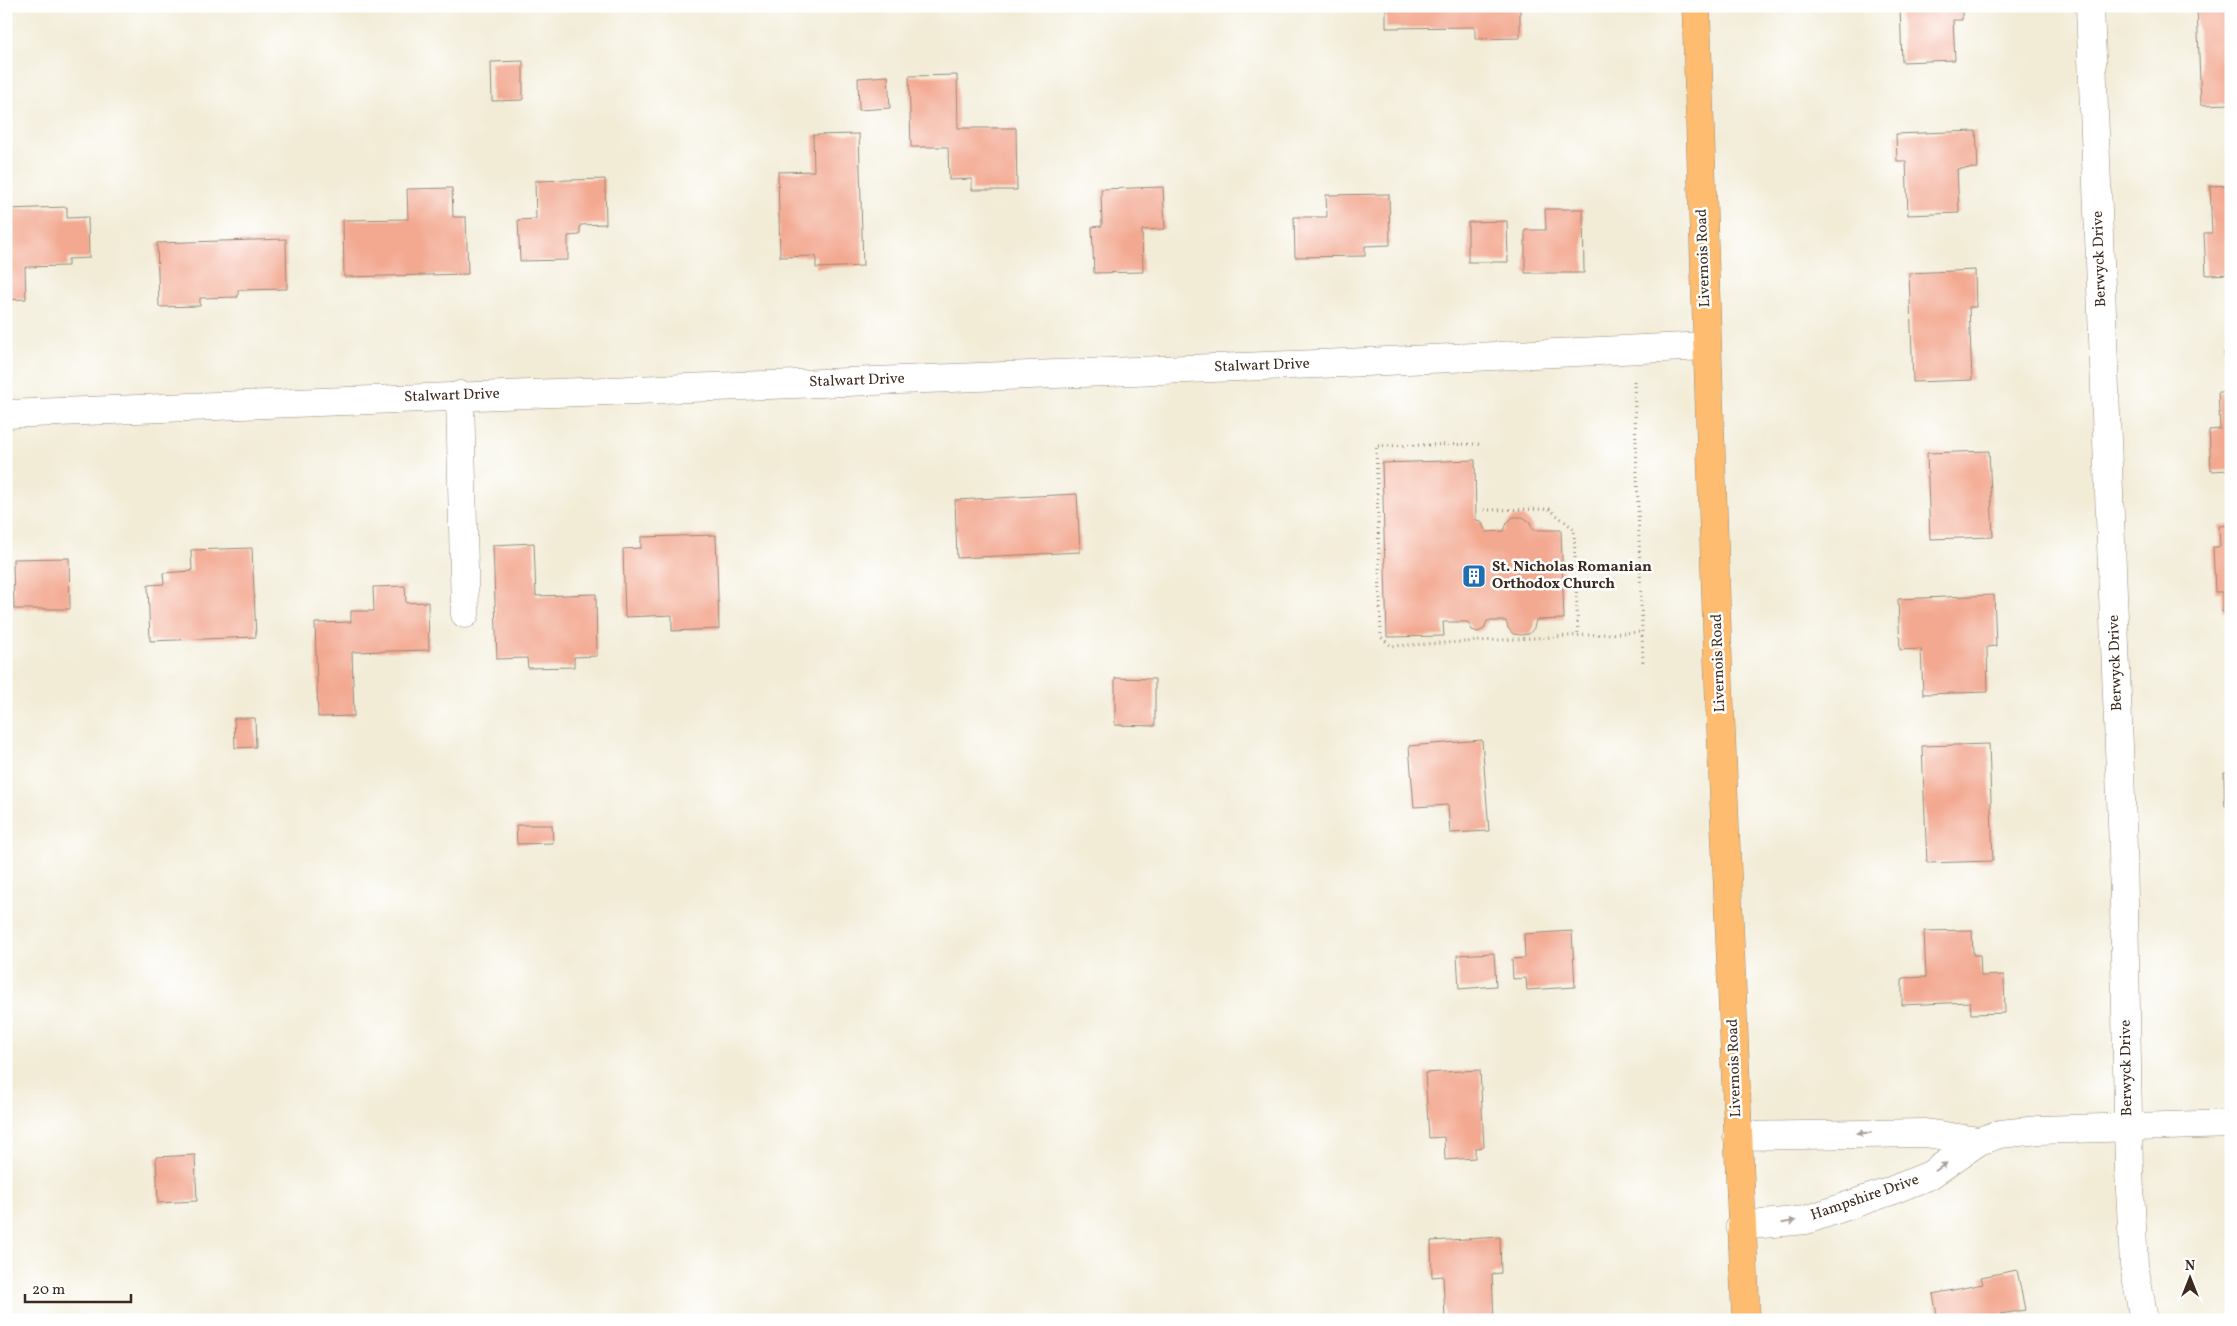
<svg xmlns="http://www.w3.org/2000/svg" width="2237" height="1326" font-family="Vollkorn,serif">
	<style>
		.building { fill: #f3a890 }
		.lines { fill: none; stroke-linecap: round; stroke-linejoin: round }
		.minor-casing { stroke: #968b7a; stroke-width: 29 }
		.major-casing { stroke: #968b7a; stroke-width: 29 }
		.path { stroke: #968b7a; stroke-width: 3; stroke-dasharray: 1 4; stroke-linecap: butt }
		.minor { stroke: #fff; stroke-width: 28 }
		.major { stroke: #fdbc6f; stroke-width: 28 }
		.oneway { fill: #a79f9a }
		.labels { text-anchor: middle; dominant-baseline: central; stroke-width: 5; stroke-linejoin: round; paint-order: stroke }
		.street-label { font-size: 15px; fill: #3b2a1e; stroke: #fff }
		.poi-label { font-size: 15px; font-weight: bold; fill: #3b2a1e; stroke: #fff; text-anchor: start }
	</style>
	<rect width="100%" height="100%" fill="#fff"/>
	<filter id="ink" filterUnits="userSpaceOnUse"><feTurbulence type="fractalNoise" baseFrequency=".02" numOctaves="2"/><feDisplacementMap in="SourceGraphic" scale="10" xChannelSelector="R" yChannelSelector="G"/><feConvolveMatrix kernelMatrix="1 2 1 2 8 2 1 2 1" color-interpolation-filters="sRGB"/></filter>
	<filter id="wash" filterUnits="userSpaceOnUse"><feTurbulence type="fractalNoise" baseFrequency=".0096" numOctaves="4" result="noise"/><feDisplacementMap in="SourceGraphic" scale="20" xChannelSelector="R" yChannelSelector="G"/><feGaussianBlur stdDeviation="1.12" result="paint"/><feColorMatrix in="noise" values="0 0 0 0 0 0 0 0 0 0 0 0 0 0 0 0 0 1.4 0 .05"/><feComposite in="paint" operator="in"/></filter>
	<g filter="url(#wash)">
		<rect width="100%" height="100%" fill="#f2ecd7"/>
		<g id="blocks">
			<g class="building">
				<polygon points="1386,6 1520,6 1520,38 1475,39 1475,27 1386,28"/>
				<polygon points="1900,6 1962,6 1962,20 1953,20 1955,60 1902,62"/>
				<polygon points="2231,8 2231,104 2201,105 2197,9"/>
				<polygon points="523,61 523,100 492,101 491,62"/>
				<polygon points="957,75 958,128 1016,128 1017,190 972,190 972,179 949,180 948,147 911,147 909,76"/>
				<polygon points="888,76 890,108 859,110 858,78"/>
				<polygon points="1976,131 1978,168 1957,169 1959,213 1908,215 1906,161 1897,161 1896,134"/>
				<polygon points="859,134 863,266 816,268 816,256 780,257 778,172 814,171 813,135"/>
				<polygon points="605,179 606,224 580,225 580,235 568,236 568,260 520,261 518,220 536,219 535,181"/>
				<polygon points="2231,185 2231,274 2206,275 2204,233 2212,233 2210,186"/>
				<polygon points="1163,187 1165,229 1142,230 1143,272 1094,273 1092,227 1102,226 1101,189"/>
				<polygon points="452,188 453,217 466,217 468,274 344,277 343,220 408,219 407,189"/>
				<polygon points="1389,194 1390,245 1365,246 1365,256 1295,257 1294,217 1327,217 1326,195"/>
				<polygon points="67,207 67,218 88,217 89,258 68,259 68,266 25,267 26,299 6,300 6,209"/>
				<polygon points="1545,209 1583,209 1584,273 1525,273 1525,230 1546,230"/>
				<polygon points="1507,221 1508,262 1468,262 1468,222"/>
				<polygon points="286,239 287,289 238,290 238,297 200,298 200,306 159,307 157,243"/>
				<polygon points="1975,270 1976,307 1969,307 1972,380 1913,382 1909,273"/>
				<polygon points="2224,352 2231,352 2231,470 2211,471 2209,430 2220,429 2218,392 2226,392"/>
				<polygon points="1989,451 1993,537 1930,539 1927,453"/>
				<polygon points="1475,460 1476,520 1481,521 1486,532 1504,531 1507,523 1513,517 1523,517 1530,522 1533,530 1561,530 1564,619 1536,620 1534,628 1529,634 1521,635 1513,634 1508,628 1506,621 1487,621 1484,629 1478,632 1472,630 1468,622 1443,622 1444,636 1387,637 1382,463"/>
				<polygon points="1077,494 1080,552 957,558 955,500"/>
				<polygon points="2231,525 2231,611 2222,612 2222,592 2215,592 2213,547 2220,547 2219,526"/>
				<polygon points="716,535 719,629 672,631 672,615 625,617 623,549 641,548 641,537"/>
				<polygon points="534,543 536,596 596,594 597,656 574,657 574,667 528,668 527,658 497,659 493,545"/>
				<polygon points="252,548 256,637 150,641 148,585 164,584 163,573 192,571 191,550"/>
				<polygon points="69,558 70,609 14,609 13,559"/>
				<polygon points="405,586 406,603 428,602 429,650 352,652 354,716 318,717 315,623 351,622 351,611 374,611 373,587"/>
				<polygon points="1994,595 1996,646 1987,647 1988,692 1923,694 1921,649 1900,650 1898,599"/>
				<polygon points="1115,678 1155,679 1155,726 1115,725"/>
				<polygon points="234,718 255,718 256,747 235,748"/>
				<polygon points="1482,740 1489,831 1450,833 1448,805 1414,807 1409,746"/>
				<polygon points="1989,744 1993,861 1927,863 1922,746"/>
				<polygon points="2224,772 2231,772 2231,806 2225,806"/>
				<polygon points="516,825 552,825 553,843 517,844"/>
				<polygon points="1972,930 1973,955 1980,955 1981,976 2004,975 2005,1013 1971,1014 1970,1002 1902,1005 1902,978 1926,977 1924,931"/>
				<polygon points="1572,931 1575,987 1527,990 1526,978 1513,979 1512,959 1525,958 1524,934"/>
				<polygon points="1494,953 1496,986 1459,989 1457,955"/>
				<polygon points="1480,1070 1484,1147 1475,1148 1475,1158 1445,1160 1444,1137 1429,1138 1425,1073"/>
				<polygon points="195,1155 197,1201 158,1203 156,1157"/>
				<polygon points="1500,1237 1501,1273 1492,1274 1494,1320 1445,1320 1443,1276 1432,1277 1431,1241"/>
				<polygon points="2017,1270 2025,1310 2001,1314 2002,1320 1938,1320 1933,1294 1983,1284 1981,1277"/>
				<polygon points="856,1316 856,1320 812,1320 812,1317"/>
			</g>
		</g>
	</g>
	<g filter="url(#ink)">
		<use href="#blocks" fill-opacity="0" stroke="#968b7a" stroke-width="1"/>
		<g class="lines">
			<g class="minor-casing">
				<g id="minor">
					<polyline points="2090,6 2123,849 2129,1171 2134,1265 2144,1320"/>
					<polyline points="460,395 465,614"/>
					<polyline points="6,414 1344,363 1707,346"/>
					<polyline points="1737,1136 1925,1133 1979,1141 1930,1175 1888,1192 1806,1220 1740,1226"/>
					<polyline points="1979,1141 2000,1134 2039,1130 2231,1124"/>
				</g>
			</g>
			<g class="major-casing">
				<polyline id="major" points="1696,6 1718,660 1746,1320"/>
			</g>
			<g class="path">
				<polyline points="1634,381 1643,662"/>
				<polyline points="1479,444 1376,446 1381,637 1391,646 1642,632"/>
				<polyline points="1484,510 1549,509 1574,529 1578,636"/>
			</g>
			<use href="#minor" class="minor"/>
			<use href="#major" class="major"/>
		</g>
		<defs><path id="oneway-solid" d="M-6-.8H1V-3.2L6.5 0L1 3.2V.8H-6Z" transform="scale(1.25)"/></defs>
		<g class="oneway">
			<use href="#oneway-solid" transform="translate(1864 1133) rotate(179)"/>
			<use href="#oneway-solid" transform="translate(1941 1167) rotate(-35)"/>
			<use href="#oneway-solid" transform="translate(1789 1222) rotate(-9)"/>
		</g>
	</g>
	<defs>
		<g id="building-square" transform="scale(1.25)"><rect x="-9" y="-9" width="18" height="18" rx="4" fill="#1f6fb2" stroke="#fff"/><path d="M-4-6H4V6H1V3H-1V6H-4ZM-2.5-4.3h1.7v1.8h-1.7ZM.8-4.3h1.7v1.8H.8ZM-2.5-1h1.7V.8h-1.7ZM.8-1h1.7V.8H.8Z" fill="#fff"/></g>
	</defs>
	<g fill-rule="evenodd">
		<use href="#building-square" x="1474" y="576"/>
	</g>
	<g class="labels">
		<g class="street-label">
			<text transform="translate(1704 258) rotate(-92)">Livernois Road</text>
			<text transform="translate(2100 259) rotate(-92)">Berwyck Drive</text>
			<text transform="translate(1262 366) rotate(-2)">Stalwart Drive</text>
			<text transform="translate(857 381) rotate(-2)">Stalwart Drive</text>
			<text transform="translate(452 396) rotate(-2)">Stalwart Drive</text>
			<text transform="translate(1719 663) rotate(-92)">Livernois Road</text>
			<text transform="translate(2116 663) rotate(-92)">Berwyck Drive</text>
			<text transform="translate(1735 1068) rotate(-92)">Livernois Road</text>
			<text transform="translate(2127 1068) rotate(-91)">Berwyck Drive</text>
			<text transform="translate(1865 1198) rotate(-19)">Hampshire Drive</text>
		</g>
		<g class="poi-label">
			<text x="1492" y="567">St. Nicholas Romanian<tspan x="1492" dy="17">Orthodox Church</tspan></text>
		</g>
	</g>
	<rect width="2237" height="1326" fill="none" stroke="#fff" stroke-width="25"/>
	<g transform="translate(2190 1278)" stroke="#ffffff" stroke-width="4" paint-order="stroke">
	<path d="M0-4L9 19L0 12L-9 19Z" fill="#3b2a1e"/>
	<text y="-8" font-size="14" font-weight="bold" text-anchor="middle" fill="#3b2a1e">N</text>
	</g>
	<path d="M25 1294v8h106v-8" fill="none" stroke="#3b2a1e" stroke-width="2.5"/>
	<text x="32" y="1294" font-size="15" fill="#3b2a1e" stroke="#ffffff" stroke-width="4" paint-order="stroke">20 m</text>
</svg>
